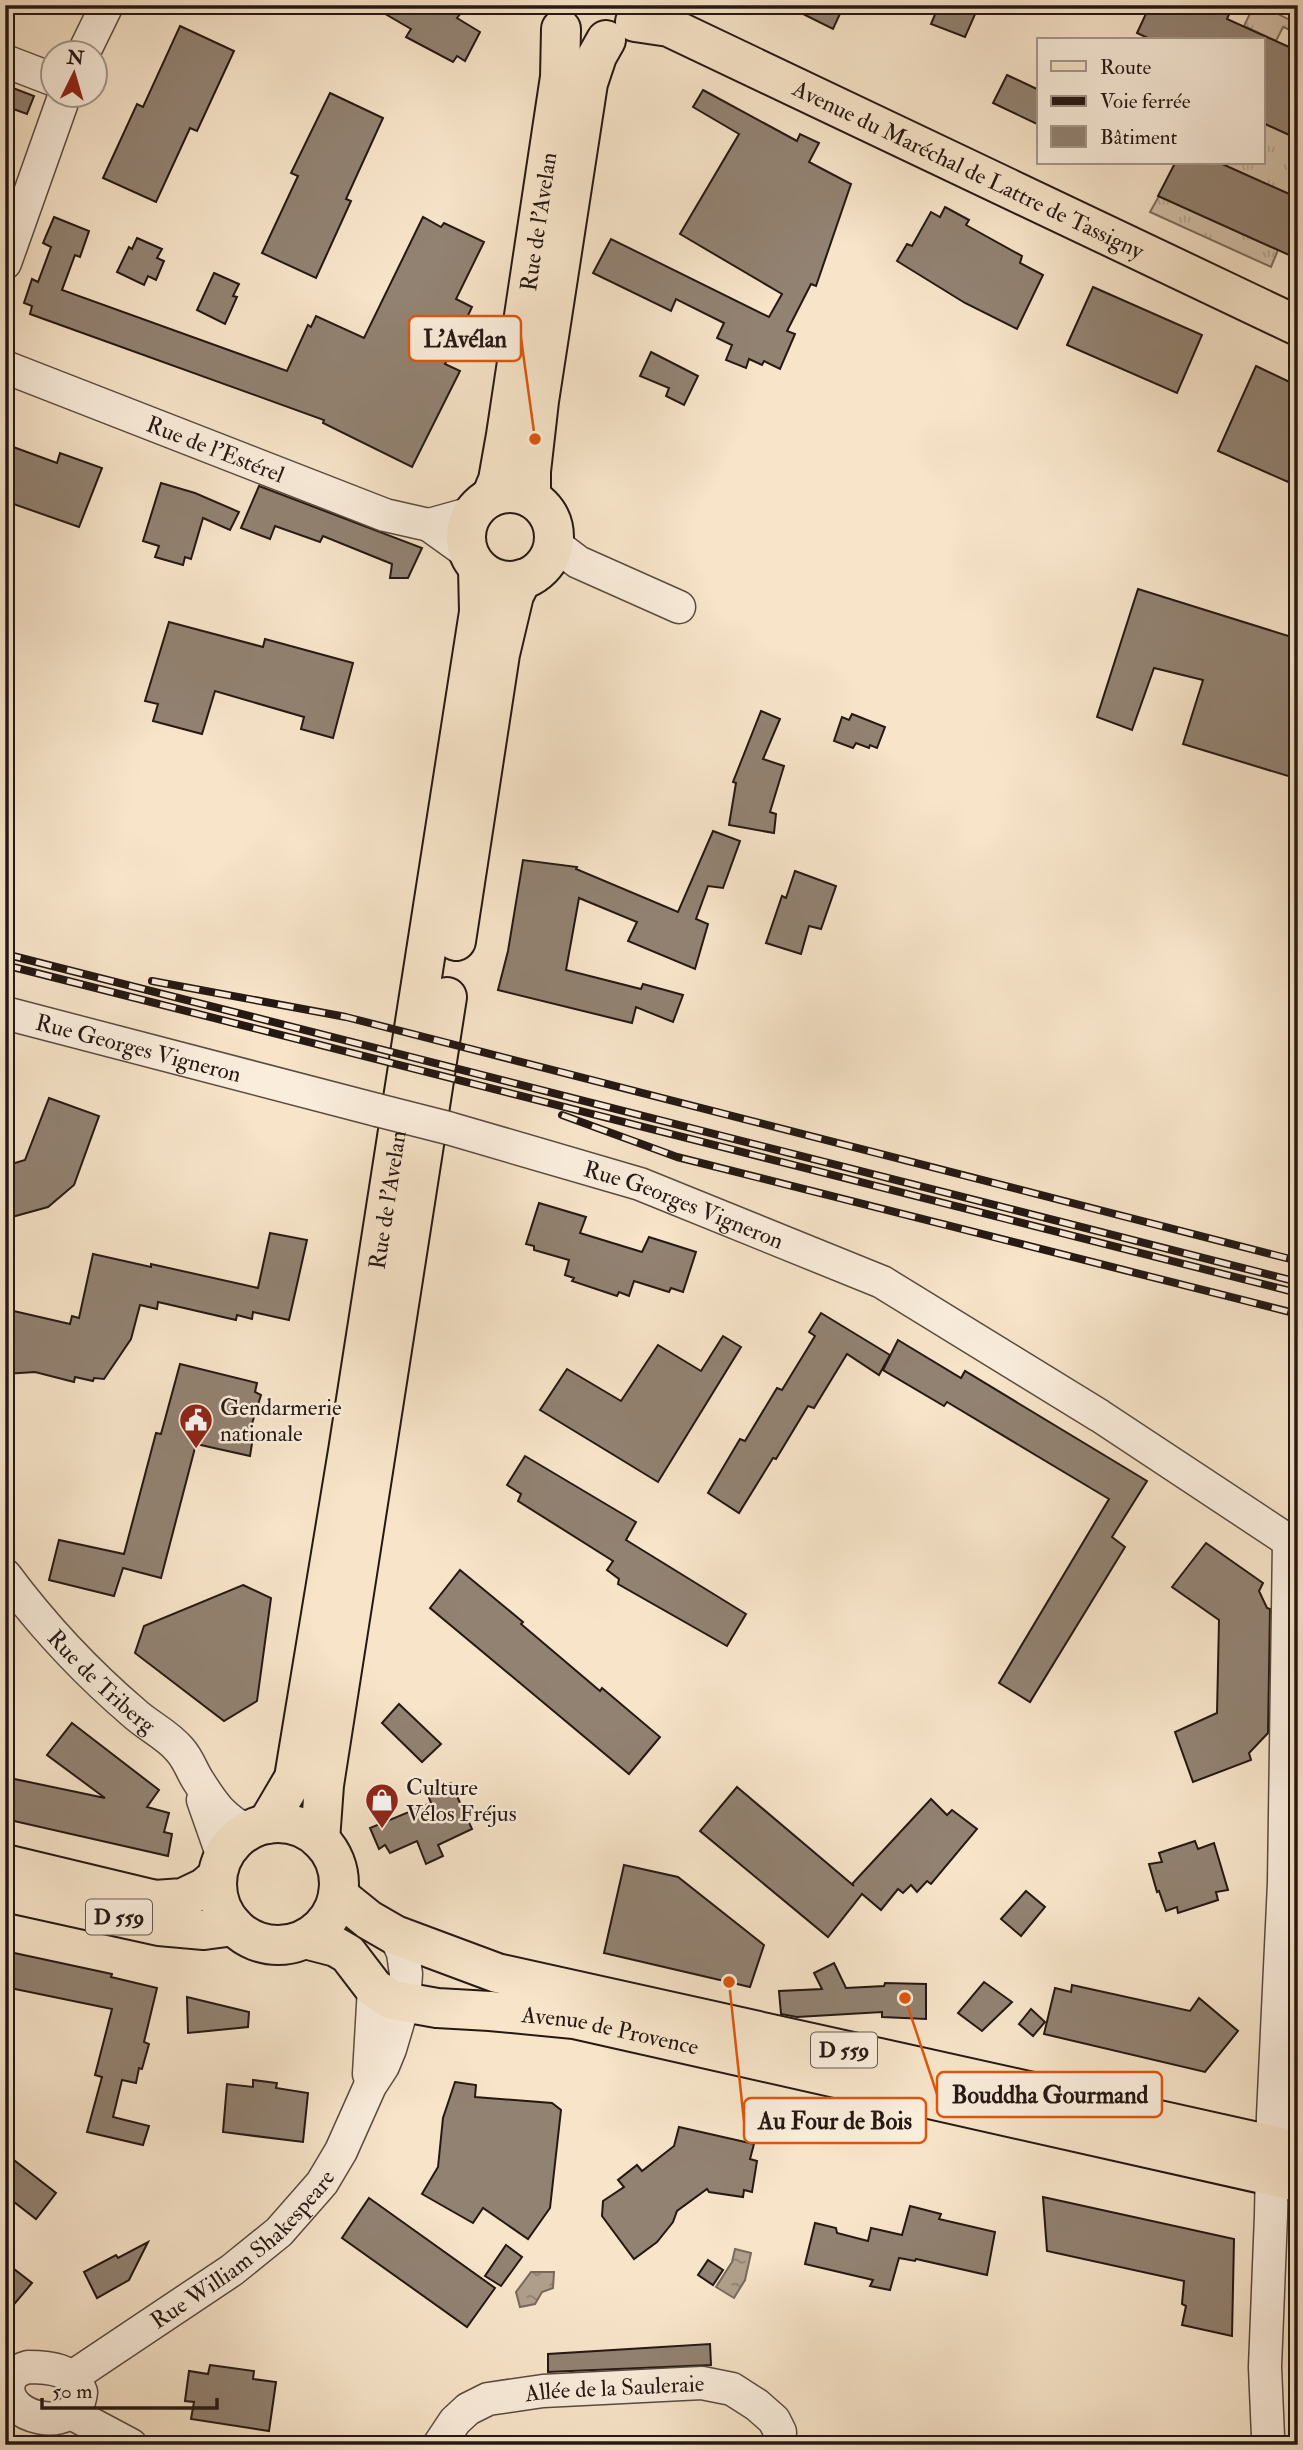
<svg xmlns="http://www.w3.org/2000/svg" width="1303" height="2450" font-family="'IM FELL Double Pica',serif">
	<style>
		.grass { fill: url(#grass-tufts); stroke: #7c6c5e; stroke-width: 2 }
		.water { fill: url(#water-ripples); stroke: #78695b; stroke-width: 2 }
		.building { fill: #928272; stroke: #251813; stroke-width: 2 }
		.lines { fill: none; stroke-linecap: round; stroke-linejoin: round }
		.minor-casing { stroke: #5a4b40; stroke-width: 35 }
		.major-casing { stroke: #251813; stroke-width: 42 }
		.minor { stroke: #faeddc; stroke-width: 32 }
		.major { stroke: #f7e4c9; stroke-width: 38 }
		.rail-casing { stroke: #251813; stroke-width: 8 }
		.rail { stroke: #faeddc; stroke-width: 5; stroke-dasharray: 16; stroke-linecap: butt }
		.minor-bridge-casing { stroke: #5a4b40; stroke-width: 35; stroke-linecap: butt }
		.minor-bridge { stroke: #faeddc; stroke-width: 32 }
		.labels { text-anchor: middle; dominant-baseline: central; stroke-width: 5; stroke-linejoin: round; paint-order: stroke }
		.shield { fill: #faeddc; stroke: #65584f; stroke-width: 2 }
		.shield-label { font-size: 21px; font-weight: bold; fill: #251813 }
		.street-label { font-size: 23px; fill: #251813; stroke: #faeddc }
		.poi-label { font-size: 23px; fill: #251813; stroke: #faeddc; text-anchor: start }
		.leader { fill: none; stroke: #de560c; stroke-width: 2.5 }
		.callout-dot { fill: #de560c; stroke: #faeddc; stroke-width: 2.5 }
		.callout { fill: #faeddc; stroke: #de560c; stroke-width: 2.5 }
		.callout-label { font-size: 24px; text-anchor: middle; font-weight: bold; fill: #251813 }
	</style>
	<defs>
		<pattern id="grass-tufts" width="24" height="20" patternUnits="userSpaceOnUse" patternTransform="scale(1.75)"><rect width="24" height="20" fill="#d3c1aa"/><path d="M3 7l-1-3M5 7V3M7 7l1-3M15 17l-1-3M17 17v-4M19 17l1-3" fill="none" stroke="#b5a591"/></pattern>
		<pattern id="water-ripples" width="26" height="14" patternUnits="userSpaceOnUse" patternTransform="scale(1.75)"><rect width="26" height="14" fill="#b09f8b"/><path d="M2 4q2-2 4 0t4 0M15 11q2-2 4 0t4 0" fill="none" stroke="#8f8170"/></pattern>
	</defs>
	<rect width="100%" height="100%" fill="#f7e4c9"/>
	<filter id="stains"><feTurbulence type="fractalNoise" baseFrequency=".00286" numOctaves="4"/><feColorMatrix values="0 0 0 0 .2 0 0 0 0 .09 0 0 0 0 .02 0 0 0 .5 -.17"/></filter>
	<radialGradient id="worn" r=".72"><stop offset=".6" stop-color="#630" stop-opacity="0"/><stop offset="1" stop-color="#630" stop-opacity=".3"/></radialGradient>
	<g class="grass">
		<polygon points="1254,5 1260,5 1298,24 1298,33 1283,27 1276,41 1244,26"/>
		<polygon points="1263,123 1298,139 1298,198 1219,163 1263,163"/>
		<polygon points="1159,196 1278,250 1271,267 1150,212"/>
	</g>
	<g class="water">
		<polygon points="735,2249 751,2253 745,2280 734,2298 716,2287 732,2262"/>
		<polygon points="531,2272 554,2272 553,2288 542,2292 535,2304 520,2307 516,2292"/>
	</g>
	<g class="building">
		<polygon points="370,5 448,5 461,13 457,18 480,32 465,61 457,56 453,62 406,37 411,29"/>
		<polygon points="785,5 844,5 833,29"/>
		<polygon points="939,5 961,5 976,12 965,37 931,24"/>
		<polygon points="1150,5 1233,5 1227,19 1298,51 1298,139 1263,123 1263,40 1152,40 1137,33"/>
		<polygon points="180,26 234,51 197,131 190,128 156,202 103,178 137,104 143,107"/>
		<polygon points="1007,75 1039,90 1039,125 993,103"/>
		<polygon points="5,85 34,96 27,114 5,106"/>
		<polygon points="703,90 797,141 800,134 819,143 809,162 851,184 816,286 811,284 787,331 795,334 780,369 764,361 762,365 749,359 746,368 726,360 732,345 717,338 724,323 676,299 671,311 593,273 611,239 769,317 782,294 680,234 739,134 693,107"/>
		<polygon points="330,93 383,118 346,199 351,201 316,278 262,253 298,176 291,173"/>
		<polygon points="1175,163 1220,163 1298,198 1298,259 1158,196"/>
		<polygon points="945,207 969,220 966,225 1022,256 1020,263 1043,275 1017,329 965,303 897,261 907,244 912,246 931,212 940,217"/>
		<polygon points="54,217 89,231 80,257 75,255 62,290 287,371 308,325 311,327 316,316 364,338 423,217 441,227 444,223 484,242 456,299 472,307 445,364 460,371 412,467 323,423 324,420 30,314 32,306 24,303 32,279 38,282 51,247 43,243"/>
		<polygon points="137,238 162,249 157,258 164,261 156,280 148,276 144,285 117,272 129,247 132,249"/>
		<polygon points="214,273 239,284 233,296 237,297 225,324 197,310"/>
		<polygon points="1093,287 1202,335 1177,393 1067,345"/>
		<polygon points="651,352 698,376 684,405 666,396 669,388 640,376"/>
		<polygon points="1256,366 1298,386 1298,459 1288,482 1218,451"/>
		<polygon points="5,444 57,463 60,453 102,468 79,527 5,501"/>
		<polygon points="161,483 195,493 239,512 230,530 203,518 191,559 185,557 183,565 155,557 159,546 143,541"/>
		<polygon points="259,486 422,548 408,578 390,578 392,564 323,536 320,542 275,526 270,539 241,528"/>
		<polygon points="1138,589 1298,639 1298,779 1183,744 1203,680 1154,668 1132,730 1097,717"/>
		<polygon points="169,622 263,647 265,639 353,663 333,738 301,729 304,717 215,691 202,734 153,721 158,704 145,701"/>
		<polygon points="761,711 780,719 763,759 784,766 770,812 776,814 774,833 729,825 736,783 733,782"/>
		<polygon points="852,714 885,727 877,748 870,745 869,748 856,743 853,748 834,741 842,717 849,720"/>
		<polygon points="713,831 740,841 723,888 708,886 696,919 708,924 695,969 628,941 637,922 579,898 566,970 641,989 643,984 683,995 673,1022 636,1007 632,1023 498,990 508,951 523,860 577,867 576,869 678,912"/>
		<polygon points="795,871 836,886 821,929 809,926 801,954 766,943 782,896 786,898"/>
		<polygon points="49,1098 99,1116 74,1185 48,1207 5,1219 5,1166 25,1160"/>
		<polygon points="539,1203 586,1217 580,1233 642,1252 649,1237 696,1252 683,1292 671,1288 669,1292 634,1281 629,1296 619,1292 617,1296 572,1281 574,1278 565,1275 569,1260 534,1250 534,1246 526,1244"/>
		<polygon points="270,1233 307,1240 289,1320 253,1312 252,1319 237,1315 236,1320 158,1302 157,1309 140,1305 131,1339 104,1379 94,1378 93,1381 75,1377 74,1382 35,1372 5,1374 5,1309 70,1324 72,1316 79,1318 93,1254 151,1267 151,1264 258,1288"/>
		<polygon points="821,1313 890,1355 879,1375 847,1354 814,1408 808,1406 776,1459 773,1458 739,1513 708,1493 740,1439 745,1441 777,1388 782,1390 815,1336 809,1332"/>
		<polygon points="723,1336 741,1347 658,1482 540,1410 567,1369 621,1401 658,1345 701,1371"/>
		<polygon points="898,1340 961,1378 965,1371 1147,1481 1112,1537 1125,1547 1030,1702 999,1683 1109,1499 947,1402 944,1406 883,1370"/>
		<polygon points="180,1364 257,1383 255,1392 261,1395 250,1430 254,1431 250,1456 196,1444 161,1578 123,1568 114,1596 49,1580 59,1540 124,1554 156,1433 161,1434"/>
		<polygon points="525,1456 636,1522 626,1540 746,1614 727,1646 618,1584 619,1579 607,1570 613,1561 518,1501 521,1494 507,1485"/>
		<polygon points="1206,1543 1263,1583 1259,1591 1267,1608 1270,1609 1268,1733 1249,1753 1251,1760 1193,1782 1175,1732 1217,1713 1219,1620 1172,1587"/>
		<polygon points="460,1570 523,1622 521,1624 600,1691 602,1688 660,1737 629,1774 430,1608"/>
		<polygon points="243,1585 271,1598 257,1701 224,1721 135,1653 144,1626"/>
		<polygon points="399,1704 441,1744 422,1762 382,1723"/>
		<polygon points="72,1723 159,1790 147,1807 169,1813 164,1832 172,1834 168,1856 5,1819 5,1777 105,1798 47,1755"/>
		<polygon points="451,1783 472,1829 438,1845 443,1856 426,1864 417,1841 390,1853 385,1845 379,1849 370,1828 431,1803 427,1792"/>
		<polygon points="737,1787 854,1886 852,1884 931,1799 947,1815 952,1810 977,1829 931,1884 927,1881 917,1892 911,1885 903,1893 898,1889 881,1910 862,1894 828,1937 700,1831"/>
		<polygon points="1195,1841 1198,1849 1214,1843 1228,1890 1216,1892 1218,1900 1178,1913 1177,1907 1166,1911 1159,1891 1157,1892 1149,1864 1162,1862 1159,1853"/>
		<polygon points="624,1865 678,1877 764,1945 750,1987 604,1953"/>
		<polygon points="1026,1891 1045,1907 1021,1936 1001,1919"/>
		<polygon points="5,1951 112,1974 111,1977 157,1988 144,2042 149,2044 142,2069 139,2068 136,2083 122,2080 113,2117 149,2126 143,2145 87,2132 102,2077 95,2075 112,2009 5,1987"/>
		<polygon points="834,1963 846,1988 884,1986 885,1983 926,1984 926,2019 882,2017 882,2012 797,2017 781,2014 779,1991 822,1989 814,1973"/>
		<polygon points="984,1982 1012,2002 982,2031 958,2013"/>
		<polygon points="1072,1985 1190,2011 1199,1998 1238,2031 1205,2072 1044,2034 1055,1988 1071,1992"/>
		<polygon points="187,1997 249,2012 248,2027 188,2033"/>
		<polygon points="1031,2009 1045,2022 1033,2036 1019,2024"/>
		<polygon points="253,2080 277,2083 276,2088 308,2093 303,2142 223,2132 227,2084 253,2087"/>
		<polygon points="455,2082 476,2085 475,2097 552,2103 561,2110 550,2208 528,2239 483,2208 473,2223 422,2194 438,2167 443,2118"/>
		<polygon points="679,2127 754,2144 750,2159 757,2161 752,2192 744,2190 743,2197 709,2192 707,2189 677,2211 673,2222 657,2242 634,2259 602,2216 603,2201 624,2187 618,2180 637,2165 642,2171 674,2146"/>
		<polygon points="5,2153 56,2193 36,2219 5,2195"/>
		<polygon points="1043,2197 1234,2239 1232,2336 1182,2325 1186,2306 1182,2304 1184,2281 1047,2251"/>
		<polygon points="369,2198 495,2288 467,2327 342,2238"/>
		<polygon points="910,2206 941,2214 939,2219 995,2232 987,2275 916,2259 915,2261 899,2258 890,2290 870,2286 873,2280 805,2264 815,2223 836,2228 837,2233 868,2241 871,2228 902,2235"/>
		<polygon points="148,2242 129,2280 97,2298 84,2272 116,2255 118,2258"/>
		<polygon points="506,2245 522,2257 501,2286 485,2276"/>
		<polygon points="708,2260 723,2270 713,2285 698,2275"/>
		<polygon points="5,2262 32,2283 5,2315"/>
		<polygon points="710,2344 711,2365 548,2372 548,2354"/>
		<polygon points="210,2365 254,2371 253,2379 276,2382 269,2431 191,2419 194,2402 185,2401 189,2371 208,2374"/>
	</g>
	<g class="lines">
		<g class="minor-casing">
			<g id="minor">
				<polyline points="84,52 107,5"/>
				<polyline points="5,61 52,79"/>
				<polyline points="5,263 65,94"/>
				<path id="s1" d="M5 367 385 515 429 525 468 553"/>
				<polyline points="429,525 472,513"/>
				<polyline points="553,543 578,562 679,607"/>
				<path id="s2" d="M5 1013 377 1110"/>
				<path id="s3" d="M448 1128 640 1184 882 1282 1100 1416 1298 1547"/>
				<path id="s4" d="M5 1575C43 1626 86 1672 134 1713 148 1726 168 1735 180 1750 189 1760 192 1772 199 1782 214 1806 223 1818 247 1831"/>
				<polyline points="203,1800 223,1857"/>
				<polyline points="369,2074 374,1988"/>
				<path d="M28 2367C50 2367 73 2369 81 2392 77 2437 0 2418 9 2383 12 2373 18 2370 28 2367Z"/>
				<path id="s5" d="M72 2377 232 2270 279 2232 322 2183 341 2151 370 2086 383 2066 390 2049 404 2002 406 1974 403 1953 395 1935"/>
				<polyline points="71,2413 131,2445"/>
				<polyline points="1268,2437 1265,2367 1271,2215 1273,2116 1284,1883 1289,1542"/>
				<path id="s6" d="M439 2445 455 2421 468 2409 488 2399 543 2391 702 2383 732 2389 757 2405 774 2420 780 2432 779 2445"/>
			</g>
		</g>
		<g class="major-casing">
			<g id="major">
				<path id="s7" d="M635 22 669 27 1298 326"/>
				<circle cx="510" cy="537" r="44"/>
				<path id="s8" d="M491 497 498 480 506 435 560 77 561 29"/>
				<polyline points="531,498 531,471 539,401 588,83 597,56 606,40"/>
				<polyline points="456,941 500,654 514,595 522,579"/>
				<circle cx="278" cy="1884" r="61"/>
				<path id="s9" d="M267 1824 294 1778 348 1451 479 612 478 568"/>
				<polyline points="320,1840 324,1785 447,997"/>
				<polyline points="5,1864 155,1900 183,1898 204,1888 217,1877"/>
				<polyline points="5,1892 159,1926 204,1930 234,1926"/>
				<polyline points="338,1895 369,1920 395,1935 497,1973 1298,2151"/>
				<path id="s10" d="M305 1939 336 1947 348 1954 374 1988 392 2000 437 2008 490 2011 574 2019 1298 2182"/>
			</g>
		</g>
		<use href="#minor" class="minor"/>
		<use href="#major" class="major"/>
		<g class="rail-casing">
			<g id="rail">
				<polyline points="5,954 1298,1282"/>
				<polyline points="5,965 1298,1293"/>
				<polyline points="152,981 346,1017 1298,1261"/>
				<polyline points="562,1115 677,1157 1298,1314"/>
			</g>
		</g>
		<use href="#rail" class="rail"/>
		<g class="minor-bridge-casing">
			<polyline id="minor-bridge" points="377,1110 448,1128"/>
		</g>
		<use href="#minor-bridge" class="minor-bridge"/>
	</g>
	<defs>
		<g id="civic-pin" transform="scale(1.75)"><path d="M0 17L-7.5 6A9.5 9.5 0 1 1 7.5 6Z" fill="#8f2418" stroke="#faeddc"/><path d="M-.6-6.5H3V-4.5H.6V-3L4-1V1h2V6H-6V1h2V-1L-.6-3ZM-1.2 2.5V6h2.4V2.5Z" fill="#fff"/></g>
		<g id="shop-pin" transform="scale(1.75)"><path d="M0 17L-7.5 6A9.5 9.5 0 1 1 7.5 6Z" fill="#8f2418" stroke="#faeddc"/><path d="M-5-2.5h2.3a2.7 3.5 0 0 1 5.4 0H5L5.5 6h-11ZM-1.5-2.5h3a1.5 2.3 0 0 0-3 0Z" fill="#fff"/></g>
	</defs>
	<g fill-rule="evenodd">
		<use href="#civic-pin" x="196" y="1420"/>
		<use href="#shop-pin" x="382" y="1800"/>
	</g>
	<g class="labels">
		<g class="shield">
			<rect x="86" y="1899.5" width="66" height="35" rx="5"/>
			<rect x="811" y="2032.5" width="66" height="35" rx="5"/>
		</g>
		<g class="shield-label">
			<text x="119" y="1917">D 559</text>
			<text x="844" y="2050">D 559</text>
		</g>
		<g class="street-label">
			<text stroke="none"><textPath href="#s7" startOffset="366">Avenue du Maréchal de Lattre de Tassigny</textPath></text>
			<text stroke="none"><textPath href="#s8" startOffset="280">Rue de l'Avelan</textPath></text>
			<text stroke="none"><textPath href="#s1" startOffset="226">Rue de l'Estérel</textPath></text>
			<text stroke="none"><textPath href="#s2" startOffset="138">Rue Georges Vigneron</textPath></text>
			<text stroke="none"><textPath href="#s9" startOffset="639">Rue de l'Avelan</textPath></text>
			<text stroke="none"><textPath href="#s3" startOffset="248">Rue Georges Vigneron</textPath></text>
			<text stroke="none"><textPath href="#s4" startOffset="144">Rue de Triberg</textPath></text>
			<text stroke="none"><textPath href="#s10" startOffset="331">Avenue de Provence</textPath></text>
			<text stroke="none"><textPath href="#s5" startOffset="214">Rue William Shakespeare</textPath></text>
			<text stroke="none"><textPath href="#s6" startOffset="196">Allée de la Sauleraie</textPath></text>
		</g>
		<g class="poi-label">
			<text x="220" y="1407">Gendarmerie<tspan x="220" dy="26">nationale</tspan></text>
			<text x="406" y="1787">Culture<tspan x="406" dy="26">Vélos Fréjus</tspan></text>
		</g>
	</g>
	<path class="leader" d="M535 439L521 338M905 1998L937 2094M729 1982L744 2121"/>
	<g class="callout-dot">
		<circle cx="535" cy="439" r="7"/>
		<circle cx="905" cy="1998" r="7"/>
		<circle cx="729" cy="1982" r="7"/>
	</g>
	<g class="callout">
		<rect x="409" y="316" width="112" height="45" rx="7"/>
		<rect x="937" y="2072" width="225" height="45" rx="7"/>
		<rect x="744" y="2098" width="182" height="45" rx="7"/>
	</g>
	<g class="callout-label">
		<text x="465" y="347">L'Avélan</text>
		<text x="1050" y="2103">Bouddha Gourmand</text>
		<text x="835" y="2129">Au Four de Bois</text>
	</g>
	<rect width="1303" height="2450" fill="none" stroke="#f7e4c9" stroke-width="28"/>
	<rect x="7" y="7" width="1289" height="2436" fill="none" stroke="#251813" stroke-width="3.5"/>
	<rect x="14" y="14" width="1275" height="2422" fill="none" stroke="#251813" stroke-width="2"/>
	<rect x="1037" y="38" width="228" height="126" fill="#faeddc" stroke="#a5988c" stroke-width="2"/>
	<rect x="1051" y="61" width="35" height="10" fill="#f7e4c9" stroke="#a5988c" stroke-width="2"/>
	<text x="1100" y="74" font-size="21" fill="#251813">Route</text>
	<rect x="1051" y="96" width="35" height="10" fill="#251813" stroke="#a5988c" stroke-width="2"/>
	<text x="1100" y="108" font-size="21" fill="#251813">Voie ferrée</text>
	<rect x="1051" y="126" width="35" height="21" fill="#928272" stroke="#a5988c" stroke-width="2"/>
	<text x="1100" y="144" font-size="21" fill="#251813">Bâtiment</text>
	<g transform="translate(74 74) rotate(5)"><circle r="33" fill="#faeddc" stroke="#a5988c" stroke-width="2"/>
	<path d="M0-5L12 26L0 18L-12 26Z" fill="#8f2418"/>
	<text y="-10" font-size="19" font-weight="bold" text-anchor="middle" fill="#251813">N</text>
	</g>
	<path d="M42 2398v10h175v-10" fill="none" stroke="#251813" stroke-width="3.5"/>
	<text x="52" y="2398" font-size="21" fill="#251813" stroke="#faeddc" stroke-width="5" paint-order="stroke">50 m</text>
	<rect width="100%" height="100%" filter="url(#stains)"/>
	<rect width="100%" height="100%" fill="url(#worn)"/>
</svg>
